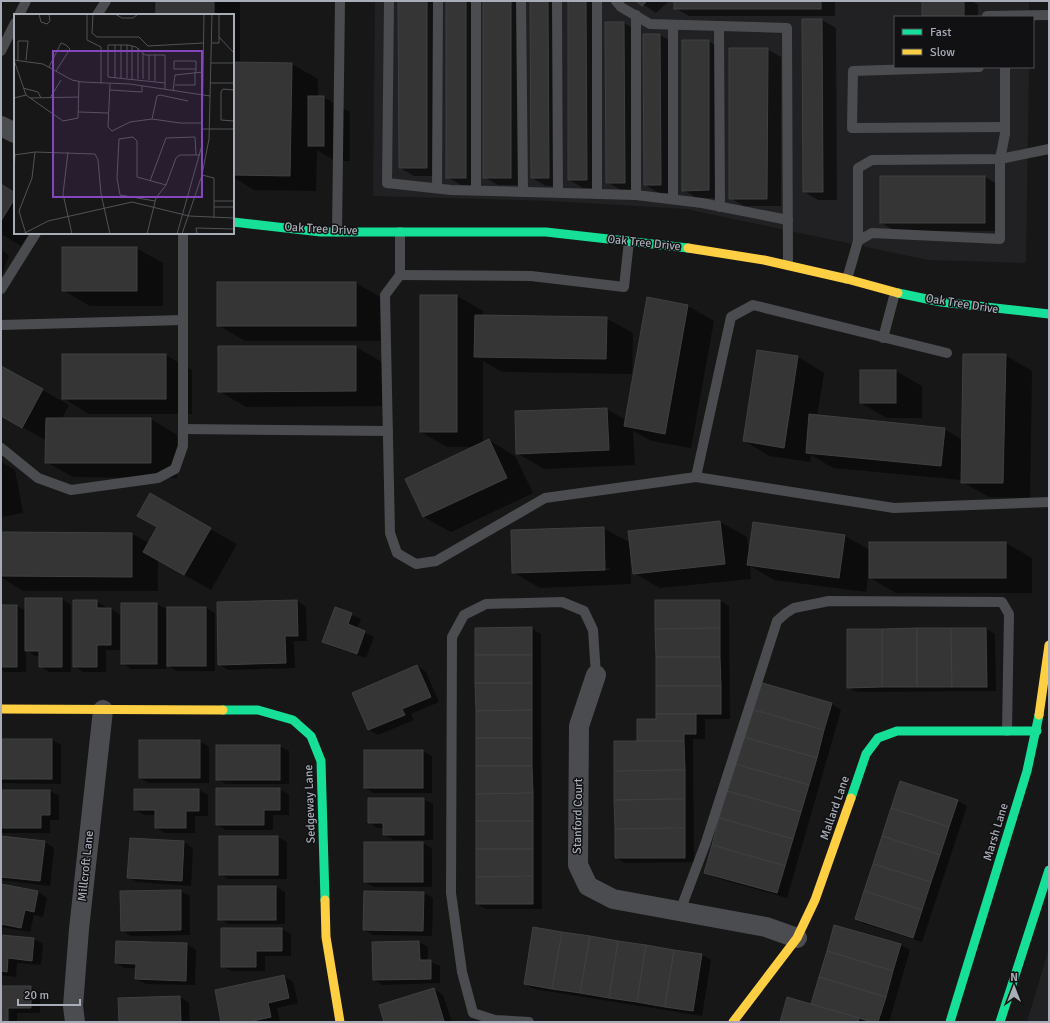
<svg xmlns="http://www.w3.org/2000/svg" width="1050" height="1023" font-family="Signika,sans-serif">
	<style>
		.built { fill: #212123 }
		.shadow { fill: #0007; fill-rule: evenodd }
		.building { fill: #353536; stroke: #3f4043 }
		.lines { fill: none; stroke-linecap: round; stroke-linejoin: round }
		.lane { stroke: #4b4c50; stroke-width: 10 }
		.street { stroke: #4b4c50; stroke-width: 20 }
		.fast { stroke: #16e098; stroke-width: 9 }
		.slow { stroke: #ffcf43; stroke-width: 9 }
		.labels { text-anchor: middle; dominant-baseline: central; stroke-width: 3; stroke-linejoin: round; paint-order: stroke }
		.street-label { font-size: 12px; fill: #a8adb8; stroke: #111113 }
		.inset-road { fill: none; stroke: #515357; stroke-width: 1 }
		.view { fill: #8446be; fill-opacity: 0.15; stroke: #8446be; stroke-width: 2 }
		.inset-edge { fill: none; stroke: #a8adb8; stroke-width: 2 }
	</style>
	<rect width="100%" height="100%" fill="#171717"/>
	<g class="built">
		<polygon points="375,1 1029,1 1029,17 895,17 895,67 1029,67 1026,263 928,260 686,209 551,201 373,196"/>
		<polygon points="1049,948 1049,1022 1027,1022"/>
	</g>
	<g class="shadow">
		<polygon points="1,1 4,1 1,10"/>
		<polygon points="157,1 240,1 240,63 292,64 318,79 318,97 323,97 350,112 350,161 335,161 317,150 316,191 254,190 233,177 233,15 157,15"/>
		<polygon points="399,1 441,1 441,176 414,176 400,168"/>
		<polygon points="447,1 479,1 479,185 461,185 447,177"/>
		<polygon points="484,1 525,1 525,185 498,185 484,177"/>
		<polygon points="531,1 562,1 563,186 546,186 532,178"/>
		<polygon points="569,1 600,1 600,188 583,188 569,180"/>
		<polygon points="638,1 669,1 656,13"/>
		<polygon points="675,1 835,1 835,16 689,16 675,8"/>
		<polygon points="923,1 972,1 978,5 978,17 923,17"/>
		<polygon points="822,20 836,28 837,200 818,200 804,192"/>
		<polygon points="624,23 638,31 639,190 621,190 607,182"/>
		<polygon points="644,35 660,35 674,43 675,193 659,193 645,185"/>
		<polygon points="708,41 722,49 723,198 697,198 683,190"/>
		<polygon points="767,49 781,57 781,206 744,206 730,198"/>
		<polygon points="985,177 999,185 999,231 895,231 881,223"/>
		<polygon points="1,184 15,193 15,233 29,233 21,246 1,234"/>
		<polygon points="136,248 163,263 163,306 90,306 63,290"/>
		<polygon points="1,250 9,255 1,278"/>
		<polygon points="356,283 382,298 382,341 245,341 218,325"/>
		<polygon points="457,296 483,311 483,316 606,318 633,333 632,374 502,372 483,361 483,443 489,440 515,456 533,493 451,532 424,517 406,479 474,447 447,447 421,432"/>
		<polygon points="688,306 714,321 691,448 652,441 633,431 635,465 544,469 517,453 606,409 626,420"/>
		<polygon points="356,347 382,362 382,406 246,407 219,391"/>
		<polygon points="166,355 192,370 192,414 89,414 63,398"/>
		<polygon points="1005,355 1032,371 1030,498 989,497 962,482 962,480 833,468 811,455 810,462 770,456 744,441 798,357 824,373 817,416 944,429 963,440"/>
		<polygon points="1,367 69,405 62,419 151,419 177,435 177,478 73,477 46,462 47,441 1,415"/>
		<polygon points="896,371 922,386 922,418 887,418 861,403"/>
		<polygon points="1,462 15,470 23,513 1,517"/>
		<polygon points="150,495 237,544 211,590 158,560 158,591 23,591 2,578 1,592 1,533 132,534 149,543 158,527"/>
		<path d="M720 522 747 537 749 555 845 536 870 550 1006 543 1032 558V593H896L870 578 869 570 866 592 774 580 750 566 751 579 660 588 634 573 632 556 630 557 631 584 540 588 513 572 603 528 631 543ZM610 568V570L538 573V571Z"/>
		<polygon points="26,599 62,599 71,605 71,672 49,672 40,666 40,656 35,656 26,650 26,672 5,672 1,669 1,606 17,606 26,611"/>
		<polygon points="96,601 106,607 106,609 111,609 120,615 120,650 106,650 106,672 83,672 74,666"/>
		<polygon points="297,601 306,607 307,641 294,641 295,668 228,670 219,664"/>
		<polygon points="720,601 729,606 730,719 705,719 705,739 693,739 694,862 625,863 616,858 657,720"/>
		<polygon points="157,604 166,609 166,669 131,669 122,663"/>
		<polygon points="206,608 215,613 215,671 177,671 168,666"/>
		<polygon points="336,608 361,619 357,629 374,637 366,658 333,647 324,642"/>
		<polygon points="531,628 541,634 542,909 486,909 477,904"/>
		<polygon points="986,629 995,634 996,691 857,692 848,687 848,630"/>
		<polygon points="417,666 426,672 439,702 411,714 414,720 378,735 369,730 354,693"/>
		<polygon points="759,683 832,704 841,710 787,898 714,877 705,872"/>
		<polygon points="1,740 52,740 61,745 61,784 1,783"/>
		<polygon points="140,741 200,741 209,747 209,783 149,783 140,778"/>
		<polygon points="279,746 289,751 289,784 226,784 217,779"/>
		<polygon points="423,751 432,756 432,793 374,793 365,788"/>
		<polygon points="901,782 958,801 967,806 922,942 865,924 856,919"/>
		<polygon points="279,789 289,794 289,815 273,815 273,830 226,830 217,825"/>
		<polygon points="199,790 208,795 208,816 195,816 195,833 165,833 156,828 156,815 145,815 135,810"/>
		<polygon points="1,791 50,791 59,796 59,820 50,820 50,833 1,833"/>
		<polygon points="423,799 433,804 433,840 394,840 384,835 384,828 378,828 369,822"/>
		<polygon points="1,837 45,842 54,848 50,886 1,880"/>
		<polygon points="278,837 287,842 287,879 229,879 220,874"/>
		<polygon points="130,839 184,842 193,848 191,886 137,882 128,877"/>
		<polygon points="423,843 432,849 432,887 374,887 365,882"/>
		<polygon points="1,885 38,892 47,898 43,917 34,915 30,932 1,927"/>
		<polygon points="219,887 276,887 285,892 285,924 229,924 219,919"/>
		<polygon points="180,891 190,896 190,935 131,936 122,931"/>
		<polygon points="424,893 433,898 432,936 373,935 364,930"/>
		<polygon points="835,926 901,945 910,950 889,1022 781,1022 812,1005"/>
		<polygon points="534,928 702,955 711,960 702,1016 534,989 525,984"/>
		<polygon points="282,929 291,934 291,956 265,956 265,971 231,971 222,966"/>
		<polygon points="1,936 34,939 43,944 41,965 17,963 16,977 1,975"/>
		<polygon points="419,942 428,947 428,961 440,966 440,983 383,985 374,980"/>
		<polygon points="186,944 196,950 195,985 146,984 136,979 137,968 125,968 116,963"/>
		<polygon points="284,976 293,982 298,1003 277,1008 280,1022 222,1022"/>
		<polygon points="1,987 30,987 40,993 40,1013 17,1013 17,1022 1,1022"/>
		<polygon points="434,989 443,995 452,1022 385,1022 380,1006"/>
		<polygon points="180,997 189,1003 190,1022 120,1022"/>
	</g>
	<g class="building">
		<rect x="156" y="1" width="58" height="14"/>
		<polygon points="398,1 427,1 427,168 399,168"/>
		<rect x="446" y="1" width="20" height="177"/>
		<rect x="483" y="1" width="28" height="177"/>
		<polygon points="530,1 548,1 549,178 531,178"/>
		<polygon points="568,1 586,1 587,180 568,180"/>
		<polygon points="636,1 647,1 642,6"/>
		<rect x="674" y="1" width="147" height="8"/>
		<rect x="922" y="1" width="42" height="16"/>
		<polygon points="802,19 822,19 823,192 803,192"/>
		<polygon points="605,22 624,22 625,183 606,183"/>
		<polygon points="643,34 660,34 661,185 644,185"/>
		<polygon points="682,40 709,40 709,190 682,191"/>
		<polygon points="729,48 768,48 767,199 729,199"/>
		<polygon points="233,62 292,63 290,176 233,175"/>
		<rect x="308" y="96" width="16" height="50"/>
		<rect x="880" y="176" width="105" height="47"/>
		<polygon points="1,184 15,193 15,198 1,221"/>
		<rect x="62" y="247" width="75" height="44"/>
		<rect x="217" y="282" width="139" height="44"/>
		<rect x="420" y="295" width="37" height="137"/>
		<polygon points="647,297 688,305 665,434 624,426"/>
		<polygon points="475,315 607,317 606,359 474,357"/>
		<polygon points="218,346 356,346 356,391 218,392"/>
		<polygon points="757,350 798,356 784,448 743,441"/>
		<rect x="62" y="354" width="104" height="45"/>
		<polygon points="963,354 1006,354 1003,483 961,483"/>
		<polygon points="1,366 43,389 22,428 1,416"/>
		<rect x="860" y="370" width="36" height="33"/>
		<polygon points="607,408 609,450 516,454 515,411"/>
		<polygon points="809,414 945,428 941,466 806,453"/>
		<polygon points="46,418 151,418 151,463 45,463"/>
		<polygon points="489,439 507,478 423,517 405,479"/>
		<polygon points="150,493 211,528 184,575 143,552 157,527 137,516"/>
		<polygon points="720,521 725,564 633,574 628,531"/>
		<polygon points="753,522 845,535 839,578 747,565"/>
		<polygon points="604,527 605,570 512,573 511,530"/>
		<polygon points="1,532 132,533 132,577 1,576"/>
		<rect x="869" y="542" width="137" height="36"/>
		<polygon points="25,598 62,598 62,667 39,667 39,651 25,651"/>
		<polygon points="73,600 97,600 97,608 111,608 111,645 97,645 97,667 73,667"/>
		<polygon points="297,600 298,636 285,636 286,663 218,665 217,602"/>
		<polygon points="655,600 720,600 720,628 655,629"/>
		<rect x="121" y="603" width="36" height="61"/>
		<rect x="1" y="605" width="16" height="62"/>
		<rect x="167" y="607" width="39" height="59"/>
		<polygon points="335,607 352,613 348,624 365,631 357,654 322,642"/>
		<polygon points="532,627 532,655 475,655 475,628"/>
		<polygon points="720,628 720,657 656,657 655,629"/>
		<polygon points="917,628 917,687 882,687 882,629"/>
		<polygon points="917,628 951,628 952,687 917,687"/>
		<polygon points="951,628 986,628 987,687 952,687"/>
		<polygon points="847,629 882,629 882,687 847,688"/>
		<rect x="475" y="655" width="57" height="28"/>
		<polygon points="656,657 720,657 721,686 656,686"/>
		<polygon points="417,665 431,697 402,709 405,715 368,730 352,693"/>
		<polygon points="759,682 832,703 824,730 751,709"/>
		<polygon points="475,683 532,683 532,710 476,711"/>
		<rect x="656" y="686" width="65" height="28"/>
		<polygon points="751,709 824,730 817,758 743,737"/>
		<polygon points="532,710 532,738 476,738 476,711"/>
		<polygon points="656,714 696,714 696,734 684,734 684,741 637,741 637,719 656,719"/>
		<polygon points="743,737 817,758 809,785 735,764"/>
		<rect x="476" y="738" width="56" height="28"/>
		<rect x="1" y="739" width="51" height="40"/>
		<rect x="139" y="740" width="61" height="38"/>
		<polygon points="614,741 684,741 685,770 614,771"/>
		<rect x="216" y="745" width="64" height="35"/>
		<rect x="364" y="750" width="59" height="38"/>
		<polygon points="735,764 809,785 801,812 727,791"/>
		<polygon points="476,766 532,766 533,793 476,794"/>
		<polygon points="685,770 685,799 614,800 614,771"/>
		<polygon points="900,781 958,800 949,827 891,808"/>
		<polygon points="216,788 280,788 280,810 264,810 264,825 216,825"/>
		<polygon points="134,789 199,789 199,811 186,811 186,828 155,828 155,810 134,810"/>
		<polygon points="1,790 50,790 50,815 41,815 41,828 1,828"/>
		<polygon points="727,791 801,812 793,839 719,818"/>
		<polygon points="533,793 533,821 476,821 476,794"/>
		<polygon points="368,798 424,798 424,835 383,835 383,823 368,823"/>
		<polygon points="685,799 685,828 615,829 614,800"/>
		<polygon points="891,808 949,827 940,855 882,836"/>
		<polygon points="719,818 793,839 785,866 712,845"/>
		<rect x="476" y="821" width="57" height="28"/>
		<polygon points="685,828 685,858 615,858 615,829"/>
		<polygon points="1,836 45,841 40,881 1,877"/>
		<rect x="219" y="836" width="59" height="39"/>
		<polygon points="882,836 940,855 931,882 873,864"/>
		<polygon points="130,838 184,841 182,881 127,878"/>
		<rect x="364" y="842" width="59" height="40"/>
		<polygon points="712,845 785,866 777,893 704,873"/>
		<polygon points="476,849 533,849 533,876 476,877"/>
		<polygon points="873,864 931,882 922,910 864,891"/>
		<polygon points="533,876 533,904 476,904 476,877"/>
		<polygon points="1,884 38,891 34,912 25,910 21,928 1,924"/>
		<rect x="218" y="886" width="58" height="34"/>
		<polygon points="181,890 181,930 121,931 120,891"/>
		<polygon points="364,891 424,892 423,931 363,930"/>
		<polygon points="864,891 922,910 913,938 855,919"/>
		<polygon points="834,925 901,944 893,971 827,951"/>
		<polygon points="533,927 562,932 552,989 524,984"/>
		<polygon points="221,928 282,928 282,951 256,951 256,967 221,967"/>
		<polygon points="562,932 590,936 580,993 552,989"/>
		<polygon points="1,935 34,938 32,961 8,958 7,972 1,971"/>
		<polygon points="590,936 618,941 609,998 580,993"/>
		<polygon points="116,941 187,943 186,981 135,979 136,964 115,963"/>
		<polygon points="419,941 420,960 431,960 431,979 373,980 372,942"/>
		<polygon points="618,941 646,945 637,1002 609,998"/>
		<polygon points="646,945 674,950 665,1007 637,1002"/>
		<polygon points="674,950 702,954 693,1011 665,1007"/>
		<polygon points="827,951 893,971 886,997 819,977"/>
		<polygon points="284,975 289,998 268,1003 271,1017 248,1022 221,1022 215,990"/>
		<polygon points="819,977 886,997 878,1022 872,1022 811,1004"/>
		<polygon points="1,986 31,986 31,1008 8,1008 8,1022 1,1022"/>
		<polygon points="434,988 444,1021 384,1022 379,1005"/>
		<polygon points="180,996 181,1022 119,1022 118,998"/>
		<polygon points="787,997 859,1018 858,1022 780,1022"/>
	</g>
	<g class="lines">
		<g class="lane">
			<polyline points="389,1 387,183 451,190 636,195 702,203 788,220"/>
			<polyline points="521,1 523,191"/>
			<polyline points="557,1 558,192"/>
			<polyline points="597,1 597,194"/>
			<polyline points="616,1 621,7 650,24 787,28 788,265"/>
			<polyline points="19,15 26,1"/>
			<polyline points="97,15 106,1"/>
			<polyline points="636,15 636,195"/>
			<polyline points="987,16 1049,15"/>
			<polyline points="673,25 673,199"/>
			<polyline points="719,26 720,207"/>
			<polyline points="1,51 15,23"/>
			<polyline points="979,67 853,71 852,128 1005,127"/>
			<polyline points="437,188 438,1"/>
			<polyline points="476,190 476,1"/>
			<polyline points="337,232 340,1"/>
			<polyline points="400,232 400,275 385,295 390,533 397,553 416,564 436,561 545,498 696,477 894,508 1049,502"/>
			<polyline points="858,241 872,233 1000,239 1000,159 1005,134 1005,67"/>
			<polyline points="400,275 531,276 624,287 629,241"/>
			<polyline points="847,279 858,241 858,168 872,160 1000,159 1049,149"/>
			<polyline points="1,289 36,233"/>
			<polyline points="1,325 183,320"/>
			<polyline points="883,338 895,293"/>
			<polyline points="183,429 388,431"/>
			<polyline points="1,448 38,478 71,490 158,478 175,469 183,446 183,233"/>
			<polyline points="696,477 731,317 753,305 947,353"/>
			<polyline points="680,911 706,842 777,621 786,613 794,608 829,601 1002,602 1009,614 1007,731"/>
			<polyline points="529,1022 495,1020 473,1013 462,972 451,893 452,637 464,615 486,604 562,602 584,611 593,630 596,675"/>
		</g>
		<g class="street">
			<polyline points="1,126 15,133"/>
			<polyline points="596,675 579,726 578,865 588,886 613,899 766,927 797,938"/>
			<polyline points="75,1022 73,1006 79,929 103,710"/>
		</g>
		<g class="fast">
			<polyline points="233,222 321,232 546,232 688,248"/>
			<polyline points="898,293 941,302 1049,314"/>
			<polyline points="223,710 258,710 293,720 311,736 321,761 325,900"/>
			<polyline points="851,798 866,754 878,738 897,731 1037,731"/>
			<polyline points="950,1022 1027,771 1039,715"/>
			<polyline points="1000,1022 1049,870"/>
		</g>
		<g class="slow">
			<polyline points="688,248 764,260 847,279 898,293"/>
			<polyline points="1,709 223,710"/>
			<polyline points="1039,715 1049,645"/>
			<polyline points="325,900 326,937 340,1022"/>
			<polyline points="733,1022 797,938 815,900 851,798"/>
		</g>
	</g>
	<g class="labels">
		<g class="street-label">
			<text transform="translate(321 229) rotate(3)">Oak Tree Drive</text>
			<text transform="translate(644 243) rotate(6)">Oak Tree Drive</text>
			<text transform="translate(962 304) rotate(9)">Oak Tree Drive</text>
			<text transform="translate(310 804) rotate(-92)">Sedgeway Lane</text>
			<text transform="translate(835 808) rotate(-71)">Mallard Lane</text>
			<text transform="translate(578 816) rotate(-89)">Stanford Court</text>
			<text transform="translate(996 832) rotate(-73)">Marsh Lane</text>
			<text transform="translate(86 866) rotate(-84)">Millcroft Lane</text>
		</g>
	</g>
	<g transform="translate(14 14)">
		<rect width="220" height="220" fill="#171717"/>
		<path class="inset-road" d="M25 0 27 8 33 10 36 7 35 0M73 0V26L87 33V70M79 0 78 19 83 23H125L134 32 189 29M101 0 108 4H119L124 0M205 23 220 39M198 29H205V0M113 31V64M118 32V65M124 34V65M129 39V65M135 41V66M141 41V67M0 46 29 50 58 66 68 68 116 70 196 82M0 46 12 81 49 107 64 104 65 68M4 46V27H14L12 46M197 49H220M35 53 47 29 52 31 56 35 42 57M101 64V31M107 64V31M151 69 94 63V31H114L122 33 131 41H151V75M196 69H220M96 70 94 113 98 117 116 108 138 105 166 109H189M161 71H181V60L182 56V47H160V55H182M9 74 24 78 27 84M96 76 128 78V72M220 76 209 75 207 78V106L220 107M159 77 161 61 189 58M0 84 12 81M16 84 65 83M36 84 47 66M65 98 94 99M138 105 143 82 146 81 174 87M189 115H220M54 138 49 180 58 220M0 141 21 138 81 140 84 146 87 180 96 220M0 159 1 140M188 161 200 164V204M136 167 152 124 181 123 182 141M141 187 106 181 103 164 105 125 119 123 123 127V163L152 171M200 187H220M200 193H220M9 220 34 207 118 188 175 202 220 204M12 220 5 197 18 164 21 138M133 220 142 184 152 171 162 144 166 141H186M163 220 188 131 190 0M168 220 188 161 195 125 198 0M183 220 182 214 220 215"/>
		<path class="view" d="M39 37H188V183H39Z"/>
		<rect width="220" height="220" class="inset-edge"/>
	</g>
	<rect width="1050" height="1023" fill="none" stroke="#a8adb8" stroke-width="4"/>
	<rect x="894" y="16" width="140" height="52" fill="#111113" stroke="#4d4f55"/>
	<rect x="902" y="29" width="20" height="6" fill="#16e098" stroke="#4d4f55"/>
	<text x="930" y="36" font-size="12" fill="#a8adb8">Fast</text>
	<rect x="902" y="49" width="20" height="6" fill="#ffcf43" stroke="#4d4f55"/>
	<text x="930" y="56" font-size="12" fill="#a8adb8">Slow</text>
	<g transform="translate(1014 987)" stroke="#111113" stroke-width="3" paint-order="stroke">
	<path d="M0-3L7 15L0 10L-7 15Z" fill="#a8adb8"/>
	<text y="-6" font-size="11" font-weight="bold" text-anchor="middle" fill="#a8adb8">N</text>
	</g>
	<path d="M18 999v6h62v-6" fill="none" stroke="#a8adb8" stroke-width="2"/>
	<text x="24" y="999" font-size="12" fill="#a8adb8" stroke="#111113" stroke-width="3" paint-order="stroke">20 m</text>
</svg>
